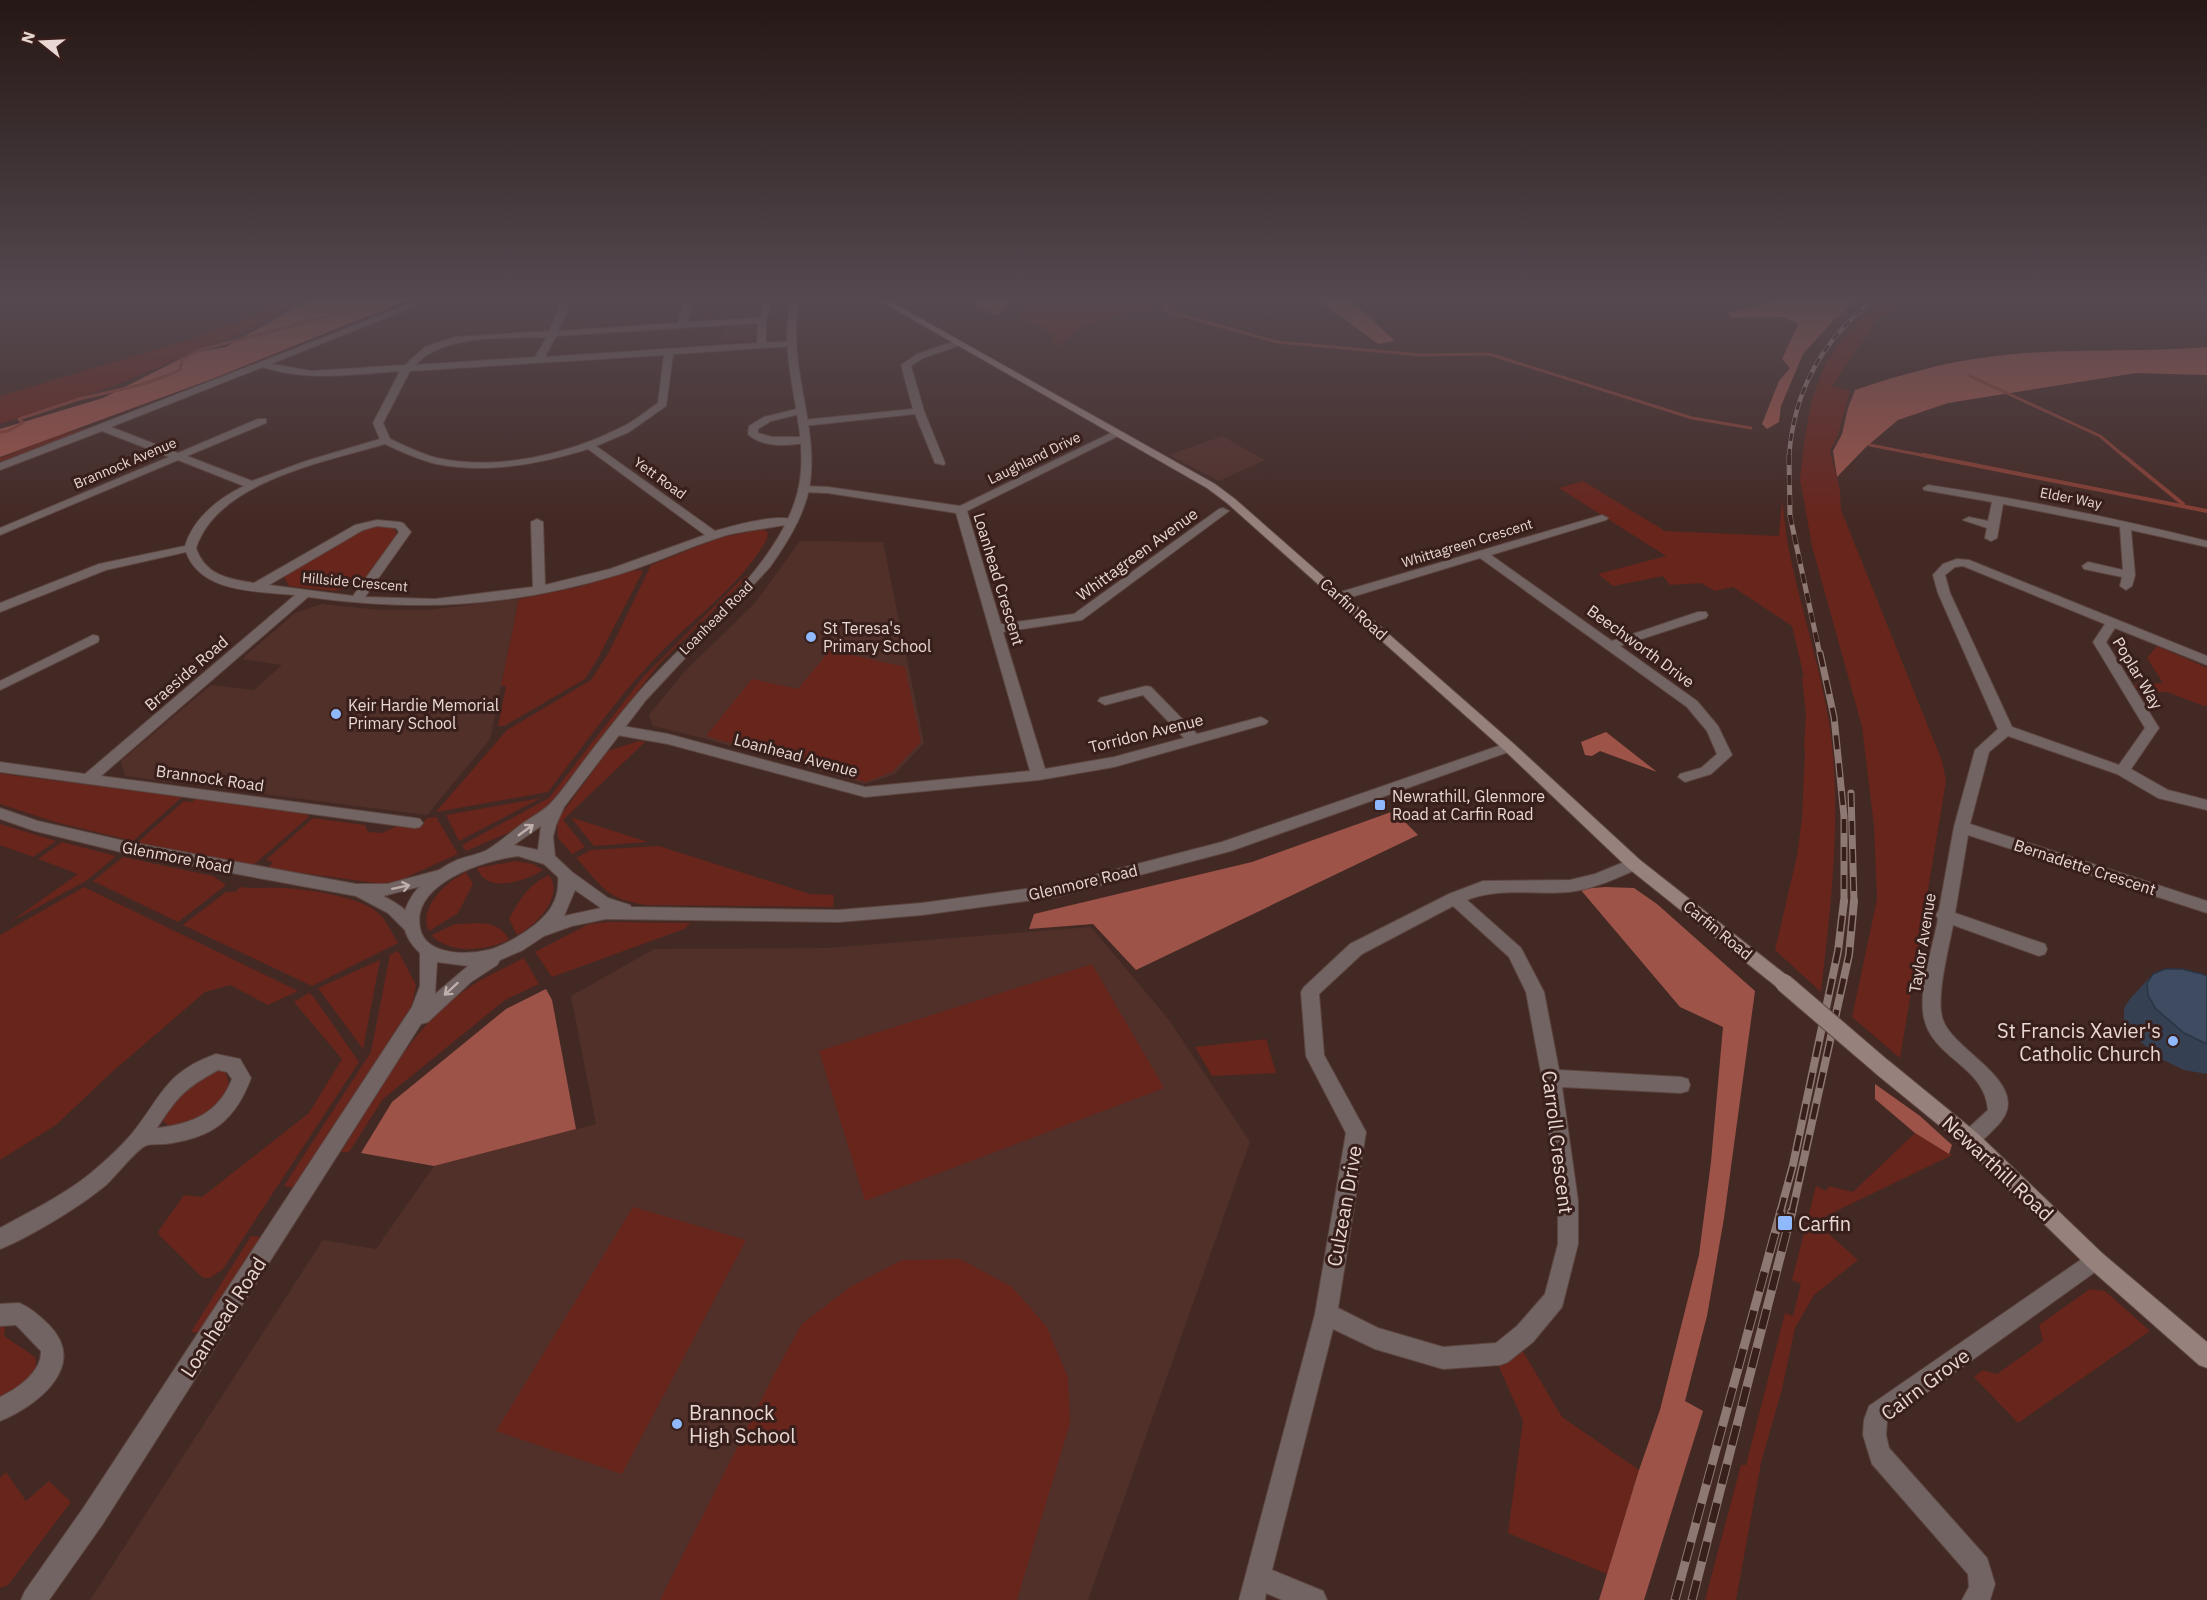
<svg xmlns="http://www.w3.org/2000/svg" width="2207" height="1600" font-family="'IBM Plex Sans',sans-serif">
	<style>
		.built { fill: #51302a }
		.green { fill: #67251c }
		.forest { fill: #9e5348 }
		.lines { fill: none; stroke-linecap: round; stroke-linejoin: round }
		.stream-far1 { stroke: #873f34; stroke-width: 3 }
		.stream { stroke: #873f34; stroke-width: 4 }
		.minor-casing { stroke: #5d4540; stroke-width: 2 }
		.tertiary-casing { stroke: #5d4540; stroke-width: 2 }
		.secondary-casing { stroke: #5d4540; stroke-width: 2 }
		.minor { fill: #726462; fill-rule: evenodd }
		.tertiary { fill: #726462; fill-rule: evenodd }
		.secondary { fill: #96817d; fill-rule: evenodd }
		.rail-far4-casing { stroke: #8e7873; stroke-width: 4.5 }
		.rail-far3-casing { stroke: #8e7873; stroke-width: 5 }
		.rail-far2-casing { stroke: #8e7873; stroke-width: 7 }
		.rail-far1-casing { stroke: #8e7873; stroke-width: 8 }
		.rail-casing { stroke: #8e7873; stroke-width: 9 }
		.rail-far4 { stroke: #381f1b; stroke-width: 3; stroke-dasharray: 8; stroke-linecap: butt }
		.rail-far3 { stroke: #381f1b; stroke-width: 4; stroke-dasharray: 10; stroke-linecap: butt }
		.rail-far2 { stroke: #381f1b; stroke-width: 4.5; stroke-dasharray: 14; stroke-linecap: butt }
		.rail-far1 { stroke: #381f1b; stroke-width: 5; stroke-dasharray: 16; stroke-linecap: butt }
		.rail { stroke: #381f1b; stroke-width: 7; stroke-dasharray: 20; stroke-linecap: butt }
		.secondary-bridge-casing { stroke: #5d4540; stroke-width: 20; stroke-linecap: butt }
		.secondary-bridge { stroke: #96817d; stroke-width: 18 }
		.wall { fill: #354053 }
		.building { fill: #3e4b61; stroke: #2b3444; stroke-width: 1.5 }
		.oneway { stroke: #bfafab }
		.poi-dot { fill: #8fb8fd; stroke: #381f1b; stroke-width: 2 }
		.labels { text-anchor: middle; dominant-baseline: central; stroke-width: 6; stroke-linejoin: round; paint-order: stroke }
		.far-street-label { font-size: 14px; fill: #e8d7d3; stroke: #381f1b }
		.street-label { font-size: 16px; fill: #e8d7d3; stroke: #381f1b }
		.poi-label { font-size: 16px; fill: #e8d7d3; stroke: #381f1b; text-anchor: start }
		.near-poi-label { font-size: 20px; fill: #e8d7d3; stroke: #381f1b; text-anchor: start }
		.near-street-label { font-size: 20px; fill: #e8d7d3; stroke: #381f1b }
	</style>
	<rect width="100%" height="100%" fill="#432924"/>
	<g class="built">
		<polygon points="747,323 756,328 754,340 716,342 729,325"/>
		<polygon points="1222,436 1265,460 1219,481 1169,455"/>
		<polygon points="800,541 883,542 924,743 895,774 865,784 703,738 653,726 649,715 685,671 755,603"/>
		<polygon points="519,599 490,739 427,815 125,776 121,761 211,685 254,690 282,665 242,659 295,613 322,604 380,610 428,610"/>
		<polygon points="1091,927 1169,1020 1250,1142 1088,1600 90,1600 323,1240 376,1249 434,1166 596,1124 571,996 654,949 828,948"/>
	</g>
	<g class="green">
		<polygon points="298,298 307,298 235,336 108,388 0,424 0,396 198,337"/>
		<polygon points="1043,298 1157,298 1156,305 1085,325 1057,346 1051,341 1058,335 1017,317"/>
		<polygon points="1889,298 1913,298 1877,320 1832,386 1850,391 1838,435 1830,451 1840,490 1841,510 1942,761 1946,781 1900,1058 1852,1017 1877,899 1874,826 1862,727 1812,546 1800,479 1805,437 1812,399 1825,365 1837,346 1856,324"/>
		<polygon points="91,427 0,462 0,458 62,434"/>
		<path d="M1583 481 1665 531 1779 536 1782 501C1785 519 1786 537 1790 555 1802 613 1821 669 1830 728 1842 816 1831 904 1821 992L1775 950 1797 856 1802 818 1805 750 1804 747 1806 714 1802 677H1804L1792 626 1733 587 1715 591 1701 583 1670 585 1663 576 1613 586 1598 574 1666 556 1559 488Z"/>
		<polygon points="372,526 394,528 397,535 364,582 335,591 289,586 283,575 356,531"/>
		<path d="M764 529 768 533 767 539C740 586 697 615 660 653 619 695 584 745 548 792L436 812 507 730 591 680 609 652 651 565 719 538Z"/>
		<polygon points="634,570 643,571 598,658 585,679 504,726 498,726 506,686 501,686 519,599 579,587"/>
		<polygon points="745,576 748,577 659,664 550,804 508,833 466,851 462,845 549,798 644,676"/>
		<polygon points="2157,646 2207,668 2207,707 2167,692 2139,692 2134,685 2163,683 2147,658"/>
		<polygon points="830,650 905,667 921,742 892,772 866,782 706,736 752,679 798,689"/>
		<polygon points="639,741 645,742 563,820 585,847 572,854 558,838 557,820 608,751"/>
		<polygon points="0,773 3,774 182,797 133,841 55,822 0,804"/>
		<polygon points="196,798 310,813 307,816 309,817 253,865 137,843 184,801 192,802"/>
		<polygon points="541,798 459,841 446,815"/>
		<polygon points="436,817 458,854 400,880 382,884 268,868 273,862 266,860 313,818 365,825 368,832 382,833 399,825 419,828 427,818"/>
		<polygon points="573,818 648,842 594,846 572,819"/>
		<polygon points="0,824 56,841 33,857 0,845"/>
		<polygon points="62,842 116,856 86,881 10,922 78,874 38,859"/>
		<path d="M659 846 810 894 834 895 833 907 646 905C603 898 603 886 576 858L591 850Z"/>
		<polygon points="123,857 213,876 226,885 178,922 93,881"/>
		<path d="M515 861 533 864 543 870C525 881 487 895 477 868Z"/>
		<path d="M466 872 473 884 458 913 429 931C417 908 447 881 466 872Z"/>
		<path d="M549 875C565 897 535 926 517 935L509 919C520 899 528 885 549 875Z"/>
		<polygon points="84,887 298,991 268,1005 230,985 205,992 112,1072 56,1125 0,1160 0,935"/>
		<path d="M240 887C254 889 268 887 282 888 307 889 358 896 377 912 386 919 392 934 398 943L312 986 183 925 226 892H235Z"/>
		<polygon points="608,922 691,923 684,929 552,977 535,952 589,924"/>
		<path d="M455 924C476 924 498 918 509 940 486 950 454 955 433 937L432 935Z"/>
		<polygon points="398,951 416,985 412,1005 294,1188 284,1186 371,1052 390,955"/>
		<path d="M524 958 539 984 505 1000 383 1099 349 1152H341C375 1100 408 1031 460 994 479 979 503 969 524 958Z"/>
		<polygon points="380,960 363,1049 318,988"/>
		<polygon points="1092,964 1164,1088 865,1201 819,1051"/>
		<polygon points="309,993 313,996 359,1062 223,1269 210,1278 203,1278 160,1236 158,1232 184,1195 202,1197 309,1113 342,1059 294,1002"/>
		<polygon points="1266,1039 1276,1073 1212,1076 1195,1047"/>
		<path d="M212 1068 222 1069 226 1074 230 1088C212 1113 199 1122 169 1126L163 1121 173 1099Z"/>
		<polygon points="1915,1133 1952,1155 1826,1216 1820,1226 1858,1260 1814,1295 1795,1328 1782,1389 1761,1463 1736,1600 1705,1600 1741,1465 1746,1465 1785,1313 1793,1316 1801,1284 1792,1280 1816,1186 1826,1191 1829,1186 1853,1192"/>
		<polygon points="633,1207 746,1240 622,1474 496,1431"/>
		<polygon points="251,1236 262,1237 199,1333 191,1332"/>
		<polygon points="960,1259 1012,1287 1047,1327 1068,1378 1070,1423 1017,1600 660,1600 779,1365 802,1324 850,1287 902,1260"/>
		<polygon points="2090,1289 2105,1291 2150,1331 2018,1423 1974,1377 1983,1370 1997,1374 2043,1341 2039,1325"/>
		<path d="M6 1321 4 1336 35 1357C42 1376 17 1392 0 1396V1323Z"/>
		<polygon points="1519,1345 1562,1417 1639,1470 1607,1574 1508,1533 1523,1421 1495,1358"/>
		<polygon points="6,1472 26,1501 49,1481 71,1502 8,1585 0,1588 0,1478"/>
	</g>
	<g class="forest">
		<polygon points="313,298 413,298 212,379 0,457 0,429 103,398 192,353 226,347"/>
		<polygon points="962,298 1018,298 996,315"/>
		<polygon points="1316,298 1349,298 1395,341 1378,344"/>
		<polygon points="1786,298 1859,298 1832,322 1803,354 1781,406 1779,422 1767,429 1762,424 1779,381 1790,368 1782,359 1798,324 1783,317 1731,318 1728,313"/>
		<path d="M2207 347V375L2136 373 1948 403 1898 420 1866 447 1837 477 1833 451 1842 434 1848 408 1855 390C1900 375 1941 363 1988 357 2060 347 2134 353 2207 347Z"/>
		<polygon points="1606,732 1657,772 1600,751 1592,756 1585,755 1581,742"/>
		<polygon points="1394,811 1418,835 1136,970 1093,924 1029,929 1034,914 1252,862"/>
		<polygon points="1605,887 1634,888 1657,904 1755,991 1724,1218 1707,1316 1685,1401 1703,1411 1644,1600 1599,1600 1639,1470 1660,1410 1699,1255 1711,1162 1723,1027 1680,1007 1580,889"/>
		<polygon points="546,989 552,1000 576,1129 434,1166 361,1153 392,1102 506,1009"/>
		<polygon points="1875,1084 1920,1116 1952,1145 1949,1154 1915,1133 1875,1099"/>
	</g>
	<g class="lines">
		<g class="stream-far1">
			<polyline points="1161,298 1170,312 1277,342 1421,355 1489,354 1692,418 1751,428"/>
			<polyline points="1970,376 2100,436 2125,457"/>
			<polyline points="0,432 8,431 23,423 19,419 79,399 140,385 169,375 180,370 182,360 200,350 349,311 355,298"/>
			<polyline points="1870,445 1931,457"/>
		</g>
		<g class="stream">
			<polyline points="1923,455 2207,511"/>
			<polyline points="2123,455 2183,504"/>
		</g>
		<g class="minor-casing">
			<g id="minor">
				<path d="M425 298H435L271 364 312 371 405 365 425 347 455 337 549 331 564 298H572L558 331 678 323 686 298H694L687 322 759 318 764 305 759 301 723 304 719 301 734 298H766L772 304 766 320V343L791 341 795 344 794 346 673 354 666 406 629 432 596 446 715 531C732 526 784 511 798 522 794 525 740 531 727 535 690 546 656 563 620 574 512 607 418 612 308 597L101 776 415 818 420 819 423 823 420 827 415 828 0 772V762L85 774 295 595C259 591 201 594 186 552L106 570 0 612V603L99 564 185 546C194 517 218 499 244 486L178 460 0 535V528L169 457 102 431 0 470V463ZM758 323 757 343 545 357 556 336ZM547 337 535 357 415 365C446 333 505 339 547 337ZM664 355 658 403C646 411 634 422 620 428 567 455 496 471 437 458 421 454 406 446 390 439L383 423 410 371ZM263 367C307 382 354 374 400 371L373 423 380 439 306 461 252 481 187 456 266 423V419H258L178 453 111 427ZM385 444C402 452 419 460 437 464 487 474 540 464 588 449L705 535 610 569 545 585 543 522 537 519 531 522 533 587 435 599 365 597 411 532 403 523 399 522 377 520 355 525 254 583C228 579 205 575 196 548 218 481 325 462 385 444ZM377 526 396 528 399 532 353 596 269 585 363 530Z"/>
				<polygon points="958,340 962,343 961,345 923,358 911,366 924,411 945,463 944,465 935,463 915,414 803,426 798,423 803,420 913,409 901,365 917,354"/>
				<path d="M801 408 806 411 804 413 771 421 758 429V433L772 437H805L809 438V442C790 446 762 448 748 434L749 426 764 417Z"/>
				<polygon points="1115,431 1124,433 967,511 1001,624 1074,614 1219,509 1223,508 1229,511 1082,620 1003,632 1045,769 1114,757 1184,738 1143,695 1105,705 1098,701 1100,698 1146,686 1151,687 1197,734 1261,717 1268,721 1266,724 1114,767 1039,780 865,797 668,744 617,735 610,730 617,725 668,734 865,787 1030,771 956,513 828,493 803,492 798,489 803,486 828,487 960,506"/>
				<path d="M1928 485C2022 499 2114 518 2207 541V547L2131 530 2135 575 2132 586 2126 590 2120 586 2122 577 2084 569 2082 566 2088 562 2123 570 2120 527 2003 504 1997 538 1991 541 1985 538 1987 528 1963 520 1969 517 1988 521 1992 502 1924 490 1923 488Z"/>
				<polygon points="1602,515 1608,518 1606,520 1491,555 1612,641 1698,612 1706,612 1708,615 1706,618 1620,646 1697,701 1718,726 1732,755 1711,774 1685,782 1678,777 1680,774 1701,768 1717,754 1707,731 1687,707 1480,558 1345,599 1337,599 1335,596 1337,593"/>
				<path d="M1957 559 1969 560 2207 656V665L2115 628 2106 642 2159 728 2131 769 2168 790 2207 800V810L2158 798 2117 774 2008 736 1989 752 1970 824 2207 901V913L1968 835 1955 913 2045 944 2047 949 2045 954 2039 956 1953 925C1949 948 1935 999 1943 1020 1954 1053 2040 1086 1995 1128 1987 1136 1980 1144 1970 1148L1963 1145 1960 1139 1963 1133 1988 1110C1985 1066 1933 1059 1924 1018 1918 991 1933 947 1938 919L1936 915 1939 910 1954 827 1975 750 1998 729 1938 593 1933 575 1943 564ZM1963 566 2105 624 2093 642 2145 728 2119 765 2012 727 1950 593 1945 575 1955 567Z"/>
				<polygon points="93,635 98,636 99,639 98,642 0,690 0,681"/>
				<path d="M0 808 38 821 129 842 356 884H387L443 869 449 871 451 875 449 879 383 896C397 903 411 912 419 926L417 930 411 932 405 930 388 913 356 896 129 854 35 831 0 819Z"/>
				<path d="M1634 858 1640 860 1642 864 1640 868C1617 878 1594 889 1569 892 1535 895 1500 887 1467 900L1521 948 1544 992 1559 1070 1681 1077 1688 1079 1690 1085 1688 1091 1681 1093 1562 1087 1578 1201V1244L1562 1307 1533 1342 1508 1362 1500 1365 1443 1369 1375 1349 1333 1329 1272 1570 1323 1591 1327 1600H1282L1266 1593 1265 1600H1239L1315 1314 1346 1133 1306 1056 1301 992 1304 987 1350 944 1449 894 1483 881 1570 880 1595 874ZM1453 906 1509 957 1526 992 1542 1078 1558 1201V1244L1545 1294 1517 1326 1496 1343 1443 1347 1378 1328 1338 1308 1366 1132 1324 1055 1319 994 1362 954Z"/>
				<path d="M216 1054 240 1059 251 1078C236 1118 215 1136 172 1143 164 1145 151 1143 145 1146 135 1151 115 1177 106 1185 81 1206 30 1237 0 1249V1228C31 1211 64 1195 91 1173 105 1161 122 1146 134 1131 163 1094 166 1072 216 1054ZM218 1070 227 1072 232 1079C219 1113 192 1124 157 1128 177 1097 185 1088 218 1070Z"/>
				<polygon points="2095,1250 2102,1253 2106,1260 2102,1267 1887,1421 1886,1435 1889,1448 1987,1558 1995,1584 1990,1600 1962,1600 1969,1587 1968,1574 1872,1464 1863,1435 1864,1420 1869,1406"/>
				<path d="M19 1303C31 1308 40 1316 49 1325 89 1366 37 1406 0 1421V1397C17 1389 42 1372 41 1351L16 1325 0 1326V1304Z"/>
			</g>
		</g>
		<g class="tertiary-casing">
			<path id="tertiary" d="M792 298H800C784 362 821 425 809 489 803 518 786 544 770 567L646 700 564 807 556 825 553 837 555 856 572 872 608 898 630 905 631 907 839 910 922 903 1056 885 1222 842 1504 744 1509 742 1516 747 1514 750 1231 851 1056 897 922 915 839 922 606 919 572 926 544 936 523 950 500 960 497 965 471 982 428 1022 421 1024 102 1525 49 1600H21L25 1591 84 1507 412 1007 420 986V953C381 917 420 877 457 860 466 856 478 855 487 850 499 843 511 832 523 823 532 817 545 810 552 802 562 791 571 778 580 766 599 741 618 716 639 692 691 632 778 570 798 491 813 427 774 364 792 298ZM541 826 538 850 514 845ZM518 856 544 864 558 877C560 903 546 918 525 932 514 939 501 947 488 950 468 955 425 956 420 928 411 883 485 860 518 856ZM575 890 601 908 564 916ZM437 962 468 966 435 994Z"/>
		</g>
		<g class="secondary-casing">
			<g id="secondary">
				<polygon points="875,298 884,298 1215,484 1235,499 1514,744 1640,860 1790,978 1793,983 1790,988 1784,990 1778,988 1628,868 1504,750 1227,503 1207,488"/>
				<polygon points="1882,1059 1889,1061 1977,1133 2102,1253 2207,1342 2207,1368 2199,1365 2088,1267 1963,1145 1875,1073 1873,1067 1875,1061"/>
			</g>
		</g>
		<use href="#minor" class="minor"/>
		<use href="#tertiary" class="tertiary"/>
		<use href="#secondary" class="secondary"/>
		<g class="rail-far4-casing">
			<path id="rail-far4" d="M1789 457C1794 388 1823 340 1875 298"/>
		</g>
		<g class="rail-far3-casing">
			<polyline id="rail-far3" points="1789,455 1790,516 1820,655"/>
		</g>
		<g class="rail-far2-casing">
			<g id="rail-far2">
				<polyline points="1820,653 1834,717 1844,816 1844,902"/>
				<polyline points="1851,793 1854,902"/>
			</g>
		</g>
		<g class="rail-far1-casing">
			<g id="rail-far1">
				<polyline points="1780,1213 1793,1165 1838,951 1844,901"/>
				<polyline points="1792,1213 1849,955 1854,901"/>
			</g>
		</g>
		<g class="rail-casing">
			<g id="rail">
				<polyline points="1675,1600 1781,1211"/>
				<polyline points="1692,1600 1792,1211"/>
			</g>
		</g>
		<use href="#rail-far4" class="rail-far4"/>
		<use href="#rail-far3" class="rail-far3"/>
		<use href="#rail-far2" class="rail-far2"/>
		<use href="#rail-far1" class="rail-far1"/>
		<use href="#rail" class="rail"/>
		<g class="secondary-bridge-casing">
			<polyline id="secondary-bridge" points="1784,983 1882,1067"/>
		</g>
		<use href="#secondary-bridge" class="secondary-bridge"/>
	</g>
	<polygon class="wall" points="2153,974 2207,976 2207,1074 2184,1070 2159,1058 2132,1034 2124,1020 2124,1008 2130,999"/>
	<polygon class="building" points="2165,969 2182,969 2202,974 2207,976 2207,1044 2184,1033 2156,1009 2148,995 2147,983 2153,974"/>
	<defs><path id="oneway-shaft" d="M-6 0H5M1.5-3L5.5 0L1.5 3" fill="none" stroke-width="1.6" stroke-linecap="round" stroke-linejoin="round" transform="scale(1.5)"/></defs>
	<g class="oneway">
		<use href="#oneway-shaft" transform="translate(526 830) rotate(-36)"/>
		<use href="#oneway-shaft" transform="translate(401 887) rotate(-12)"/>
		<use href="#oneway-shaft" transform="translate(451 989) rotate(138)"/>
	</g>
	<linearGradient id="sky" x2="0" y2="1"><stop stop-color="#251714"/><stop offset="0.57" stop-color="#554950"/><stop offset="1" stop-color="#554950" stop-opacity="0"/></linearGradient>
	<rect width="2207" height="522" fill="url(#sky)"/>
	<g class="poi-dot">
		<circle cx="811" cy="637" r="6"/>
		<circle cx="336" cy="714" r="6"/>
		<rect x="1374" y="799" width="12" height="12" rx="3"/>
		<circle cx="2173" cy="1041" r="6"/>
		<rect x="1777" y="1215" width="16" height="16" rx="3"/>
		<circle cx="677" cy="1424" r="6"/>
	</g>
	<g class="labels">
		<g class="far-street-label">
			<text transform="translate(1034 458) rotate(-26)">Laughland Drive</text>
			<text transform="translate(125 463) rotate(-23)">Brannock Avenue</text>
			<text transform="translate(660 478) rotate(36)">Yett Road</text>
			<text transform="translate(2071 498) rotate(11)">Elder Way</text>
			<text transform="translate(1467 543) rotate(-17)">Whittagreen Crescent</text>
			<text transform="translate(355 582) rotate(5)">Hillside Crescent</text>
			<text transform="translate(716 618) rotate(-45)">Loanhead Road</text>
		</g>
		<g class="street-label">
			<text transform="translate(1137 554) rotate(-36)">Whittagreen Avenue</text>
			<text transform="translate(999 579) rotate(73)">Loanhead Crescent</text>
			<text transform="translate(1354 609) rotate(42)">Carfin Road</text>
			<text transform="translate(1641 646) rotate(36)">Beechworth Drive</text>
			<text transform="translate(186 673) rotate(-41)">Braeside Road</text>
			<text transform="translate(2138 673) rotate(59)">Poplar Way</text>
			<text transform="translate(1146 733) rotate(-14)">Torridon Avenue</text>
			<text transform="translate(796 755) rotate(15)">Loanhead Avenue</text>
			<text transform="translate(210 778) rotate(8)">Brannock Road</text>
			<text transform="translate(177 857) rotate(11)">Glenmore Road</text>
			<text transform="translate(2085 867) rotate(18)">Bernadette Crescent</text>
			<text transform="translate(1083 882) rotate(-13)">Glenmore Road</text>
			<text transform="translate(1718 930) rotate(39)">Carfin Road</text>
			<text transform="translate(1922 943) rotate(-81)">Taylor Avenue</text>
		</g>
		<g class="poi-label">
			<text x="823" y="628">St Teresa's<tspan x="823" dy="18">Primary School</tspan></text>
			<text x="348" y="705">Keir Hardie Memorial<tspan x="348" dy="18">Primary School</tspan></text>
			<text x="1392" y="796">Newrathill, Glenmore<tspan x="1392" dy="18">Road at Carfin Road</tspan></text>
		</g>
		<g class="near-poi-label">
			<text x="2161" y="1030" text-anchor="end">St Francis Xavier's<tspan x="2161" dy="23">Catholic Church</tspan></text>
			<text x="1798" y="1223">Carfin</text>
			<text x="689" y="1412">Brannock<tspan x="689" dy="23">High School</tspan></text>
		</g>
		<g class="near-street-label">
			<text transform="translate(1558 1142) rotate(83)">Carroll Crescent</text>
			<text transform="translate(1998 1168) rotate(43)">Newarthill Road</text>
			<text transform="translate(1344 1206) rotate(-80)">Culzean Drive</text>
			<text transform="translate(223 1317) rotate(-57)">Loanhead Road</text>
			<text transform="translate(1925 1384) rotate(-37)">Cairn Grove</text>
		</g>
	</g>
	<g transform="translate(42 42) rotate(288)" stroke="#381f1b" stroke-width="4.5" paint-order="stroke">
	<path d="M0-4.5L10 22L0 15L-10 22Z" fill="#e8d7d3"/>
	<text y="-9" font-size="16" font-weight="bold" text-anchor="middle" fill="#e8d7d3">N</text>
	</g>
</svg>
